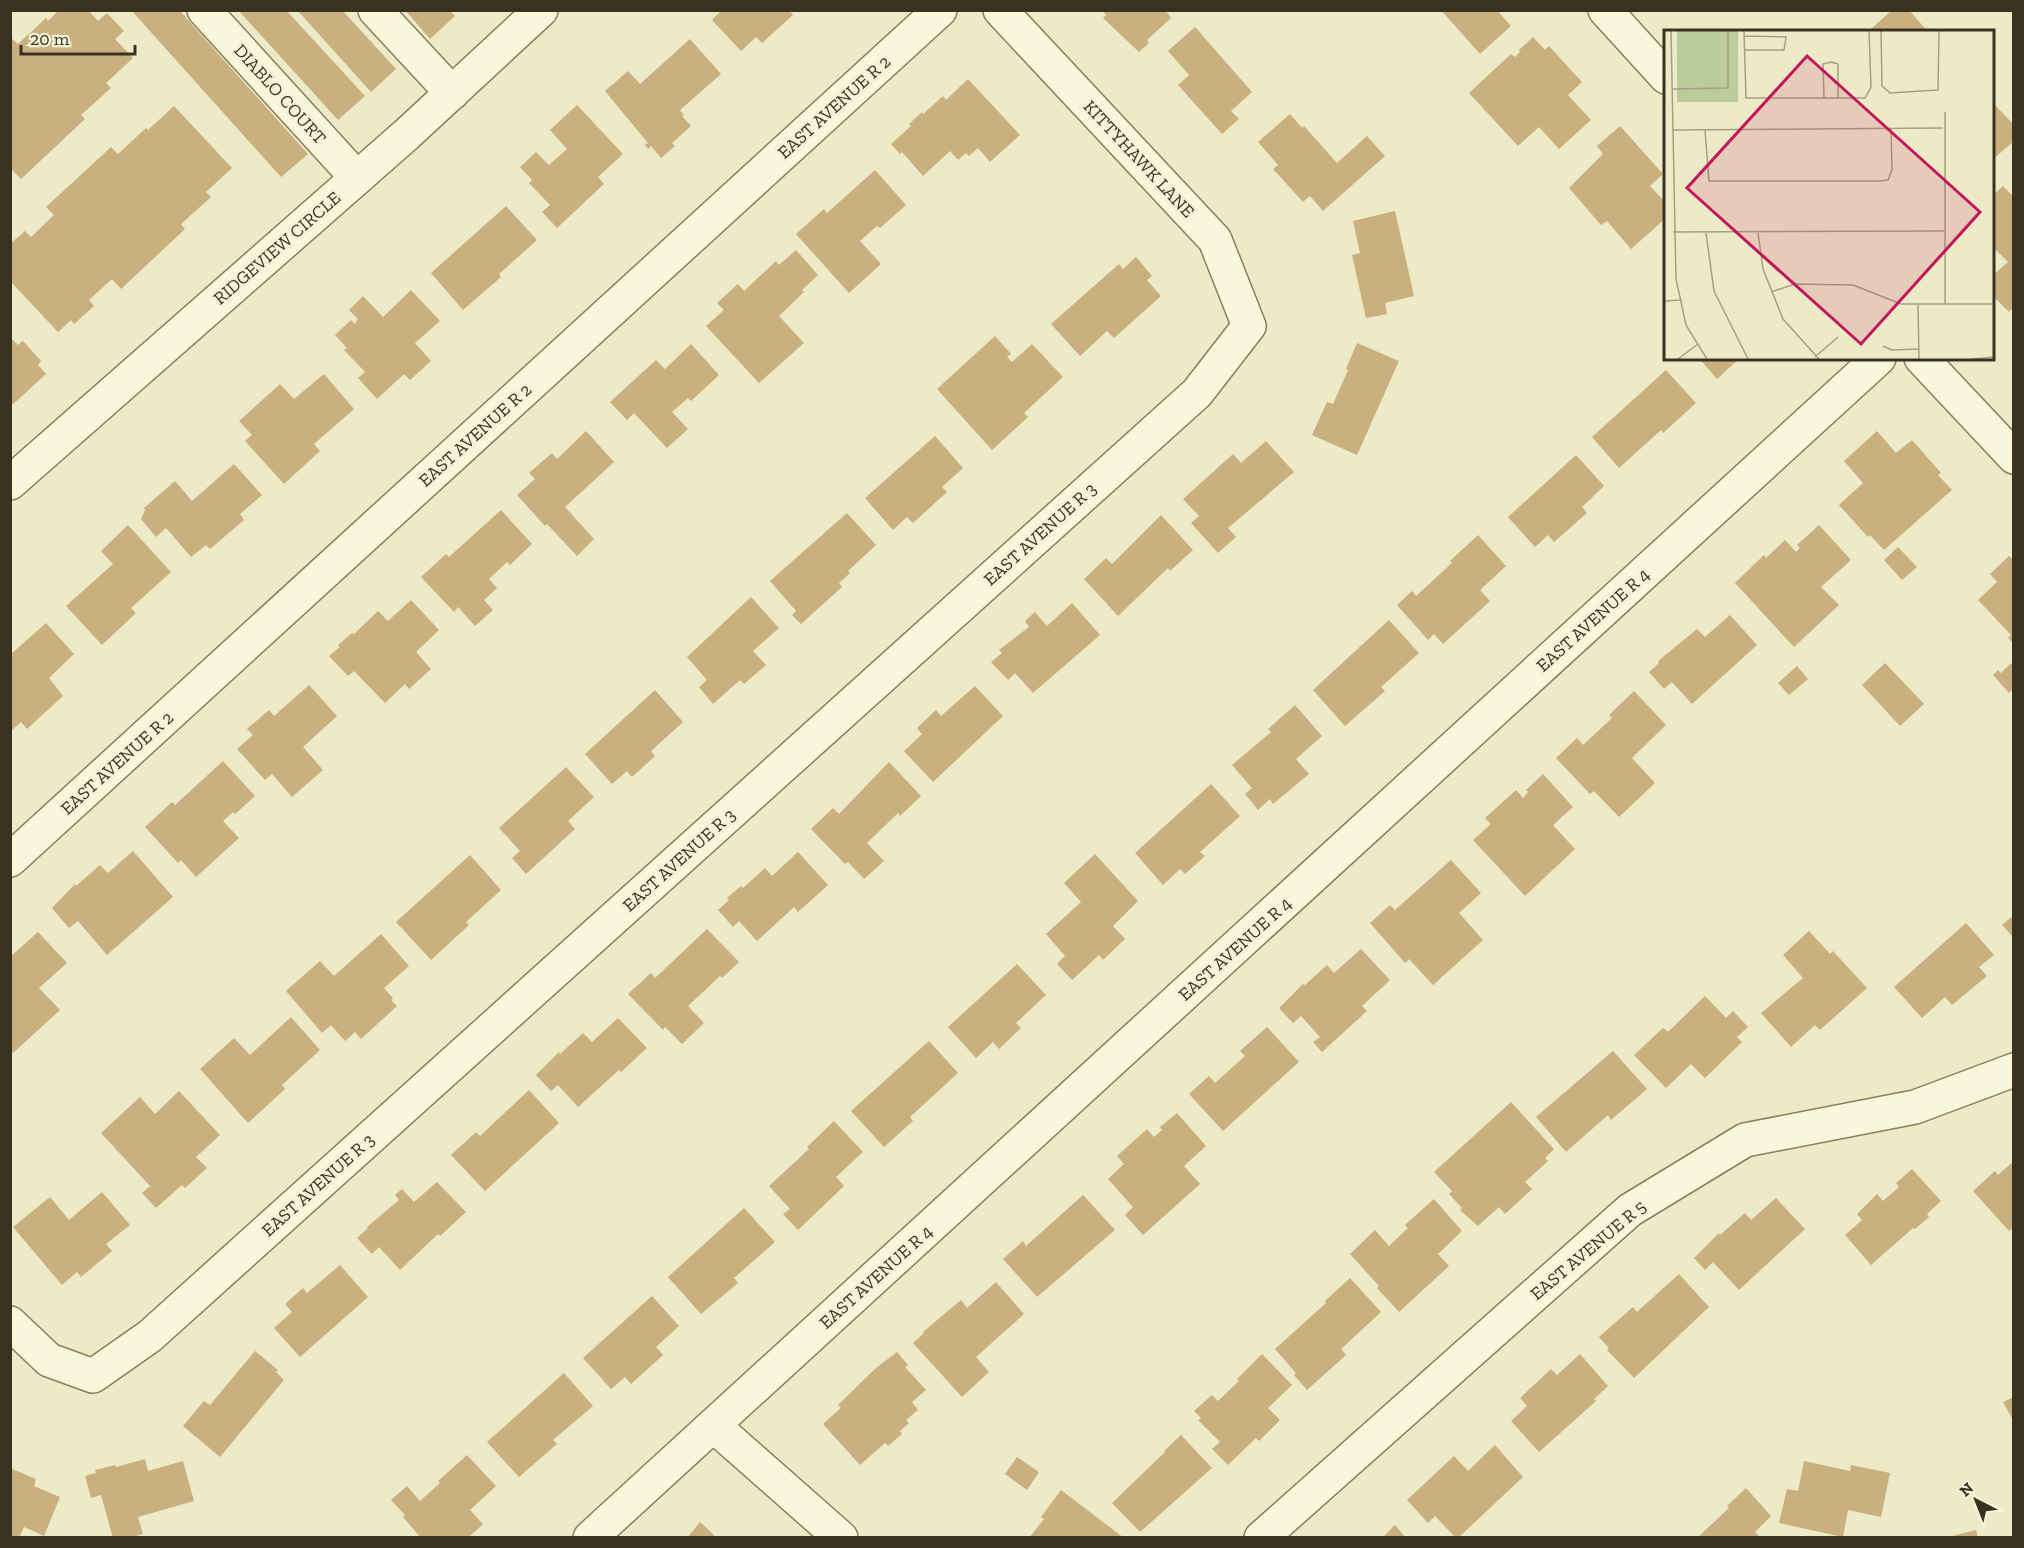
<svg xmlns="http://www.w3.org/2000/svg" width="2024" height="1548" font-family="'Zilla Slab',serif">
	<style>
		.building { fill: #caaf7f }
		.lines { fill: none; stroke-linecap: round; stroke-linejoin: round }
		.minor-casing { stroke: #897e5d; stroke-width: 36 }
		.minor { stroke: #f8f6db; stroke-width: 33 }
		.labels { text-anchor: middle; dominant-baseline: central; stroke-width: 6; stroke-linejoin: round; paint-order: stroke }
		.street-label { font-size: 18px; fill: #3a3220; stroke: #f5f3d7 }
		.inset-road { fill: none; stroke: #a5a085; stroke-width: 1.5 }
		.view { fill: #c2185b; fill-opacity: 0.15; stroke: #c2185b; stroke-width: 3 }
		.inset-edge { fill: none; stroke: #3a3220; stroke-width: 3 }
	</style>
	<rect width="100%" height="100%" fill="#edeac8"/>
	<g class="building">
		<polygon points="59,10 88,10 98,21 107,13 124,31 115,39 133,58 106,83 111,88 81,115 85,119 21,179 12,170 10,171 10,37 18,44 46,18 48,21"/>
		<polygon points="131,10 179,10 308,154 281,177"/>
		<polygon points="238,10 286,10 365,96 338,120"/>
		<polygon points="297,10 342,10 396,69 371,92"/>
		<polygon points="405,10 449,10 455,16 430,39"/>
		<polygon points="722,10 789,10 793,15 762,43 756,37 741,51 712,20"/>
		<polygon points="1102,10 1165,10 1171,18 1147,40 1149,43 1139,52 1103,18 1106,15"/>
		<polygon points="1441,10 1497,10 1511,26 1480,54"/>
		<polygon points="1892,10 1909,10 1928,32 1872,32 1871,29"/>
		<polygon points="1195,27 1252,92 1231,111 1239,119 1222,134 1178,85 1189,75 1168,51"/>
		<polygon points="1533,37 1545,50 1549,46 1582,82 1568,95 1591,120 1559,149 1539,127 1518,146 1469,93 1511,54 1515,57 1520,52 1519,50"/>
		<polygon points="690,39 721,74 680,110 684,115 682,116 691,126 672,143 675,146 661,158 651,146 648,149 645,145 648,143 605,91 628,71 640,84"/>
		<polygon points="968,79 1020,135 990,162 978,148 969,156 966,153 958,160 950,151 923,176 902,152 900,154 891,144 911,126 909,124 922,112 923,114 943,96 946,100"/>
		<polygon points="1992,102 2014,125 2014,141 1992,160"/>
		<polygon points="577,105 623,154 598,177 604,184 557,228 542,212 550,205 529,183 532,180 520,167 536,152 549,165 567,149 550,130"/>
		<polygon points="174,106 232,168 206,192 211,197 181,224 185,229 121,289 112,279 89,300 94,306 74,324 71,320 58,332 10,281 10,244 25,231 31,237 54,215 46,207 111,147 118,154 146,128 148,130"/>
		<polygon points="1290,114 1302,128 1304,126 1337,163 1367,136 1385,156 1323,211 1310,196 1303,202 1273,169 1278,165 1258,142"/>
		<polygon points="1620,126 1663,174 1650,186 1666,203 1666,218 1631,249 1607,221 1601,225 1569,188 1603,154 1597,146"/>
		<polygon points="875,170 906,205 880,228 877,226 860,241 881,264 849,293 796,234 824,209 827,213"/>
		<polygon points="2003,186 2014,197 2014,307 2009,312 1992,295 1992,276 2008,262 1992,246 1992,196"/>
		<polygon points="506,206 537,240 499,274 501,277 463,310 431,273"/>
		<polygon points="1395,211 1414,296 1385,303 1387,314 1366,318 1352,255 1360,253 1353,221"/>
		<polygon points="796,250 818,275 802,290 804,292 779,316 804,343 759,383 706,326 724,310 717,303 738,284 744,291 776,261 779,265"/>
		<polygon points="1136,257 1152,276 1147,280 1161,296 1114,338 1107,331 1080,356 1051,324 1119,264 1123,269"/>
		<polygon points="411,290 440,321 415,343 431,361 410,380 404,374 377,399 358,378 365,372 344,350 347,348 335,335 351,320 355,324 358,319 349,310 363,296 383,317"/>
		<polygon points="995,336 1011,354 1007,357 1012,362 1032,344 1063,377 1024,413 1028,417 992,450 937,389"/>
		<polygon points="10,337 18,345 23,341 41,361 38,365 46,374 10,407"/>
		<polygon points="1357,343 1399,361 1357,455 1312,435 1327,402 1333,404 1348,370 1346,369"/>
		<polygon points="691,344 719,375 691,401 688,398 672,412 688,429 667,448 634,413 627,420 610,402 656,360 665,369"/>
		<polygon points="1699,358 1740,358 1717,379"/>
		<polygon points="1666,370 1696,403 1663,433 1661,430 1619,468 1592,437"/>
		<polygon points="324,374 354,409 314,444 320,451 284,484 245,441 252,435 239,421 280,384 294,399"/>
		<polygon points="586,431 614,462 565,507 594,539 577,556 547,524 545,526 517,495 535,479 529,473 552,453 557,459"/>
		<polygon points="1877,431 1896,453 1912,440 1941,473 1938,475 1952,490 1884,550 1870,535 1868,537 1839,505 1863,483 1844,461"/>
		<polygon points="935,436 963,468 942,487 947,492 913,523 907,517 893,530 865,498"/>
		<polygon points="1266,441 1294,472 1228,528 1236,537 1218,553 1191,523 1199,516 1183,499 1233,454 1241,463"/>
		<polygon points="1576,455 1604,486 1582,507 1587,513 1554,542 1548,535 1535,547 1508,517"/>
		<polygon points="234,464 262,495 240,514 244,520 210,549 206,545 191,557 166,528 156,537 141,519 145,510 144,508 175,481 192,501"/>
		<polygon points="501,510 532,544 510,565 507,562 489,579 497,588 484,600 493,610 475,626 458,607 454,612 421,577 446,554 449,557"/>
		<polygon points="847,513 876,545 848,571 850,573 839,583 842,587 801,624 792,615 796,611 770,581"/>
		<polygon points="1161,515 1193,550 1170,571 1168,568 1118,616 1084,579 1106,558 1112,564"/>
		<polygon points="128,525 171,572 131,608 136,613 102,645 66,606 113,564 101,551"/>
		<polygon points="1819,525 1851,560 1821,587 1839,605 1794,647 1735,583 1764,555 1766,558 1785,540 1796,552 1800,548 1797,545"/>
		<polygon points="1478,535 1506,566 1480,590 1490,601 1443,644 1434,634 1428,640 1397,605 1412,591 1416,596 1452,563 1450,561"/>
		<polygon points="1898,547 1917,567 1902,580 1884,560"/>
		<polygon points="2009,556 2014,560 2014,644 2008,638 2011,635 1978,600 1997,582 1990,574"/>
		<polygon points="751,597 779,628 753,651 766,665 744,684 740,680 713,704 699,687 707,680 687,657"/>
		<polygon points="411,600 439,630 416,652 431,669 409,689 405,684 385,703 354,671 348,676 329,656 340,647 338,645 352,633 354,634 378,611 388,621"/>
		<polygon points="1072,603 1100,635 1033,693 1015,673 1008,680 991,662 1002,653 999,650 1029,627 1025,621 1035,612 1047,626"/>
		<polygon points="1730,615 1757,645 1692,704 1672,682 1664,689 1649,672 1659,663 1658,661 1697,629 1705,637"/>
		<polygon points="1389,620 1419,653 1381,687 1385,691 1345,726 1313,690"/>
		<polygon points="46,623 74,654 49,678 63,696 27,729 21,722 10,732 10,655"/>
		<polygon points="1885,663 1924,704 1900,726 1862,685"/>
		<polygon points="2011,663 2014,666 2014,688 2009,693 1993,675 1998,670 2001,673"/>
		<polygon points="1797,666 1808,679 1789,695 1778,683"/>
		<polygon points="309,685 337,716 303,747 323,770 292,797 272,774 265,780 237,749 253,735 247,729 269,710 274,716"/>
		<polygon points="975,686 1003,716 933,782 904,751 922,734 917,728 936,710 941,716"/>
		<polygon points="655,690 683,722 651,751 655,756 632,777 627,771 612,784 585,754"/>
		<polygon points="1634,691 1666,725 1632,758 1655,783 1619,817 1594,791 1590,794 1556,758 1577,738 1583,745 1612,718 1609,715"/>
		<polygon points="1295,705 1322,736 1296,759 1309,774 1273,804 1270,799 1258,810 1245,794 1252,788 1232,765 1271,732 1268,729"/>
		<polygon points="223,761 255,796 235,814 233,812 223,821 239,838 196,877 181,860 178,863 145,827 172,802 175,805"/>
		<polygon points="889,762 921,796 900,816 898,813 867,843 884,861 864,879 848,862 845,864 811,829 833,808 839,814"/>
		<polygon points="566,767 594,797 568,821 575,829 526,874 512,858 520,851 499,828"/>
		<polygon points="1543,774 1573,807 1553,825 1575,849 1525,896 1473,840 1491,824 1485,818 1516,790 1523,798 1528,792 1526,790"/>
		<polygon points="1211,784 1240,816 1200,852 1205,856 1185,874 1180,869 1163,885 1135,853"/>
		<polygon points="133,851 173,897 107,955 78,921 69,928 52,908 75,884 76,886 100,865 108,873"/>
		<polygon points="798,852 828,885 798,912 794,907 757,941 739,921 733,927 718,910 729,900 727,898 741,886 743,888 765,868 772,876"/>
		<polygon points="1095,854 1138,901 1113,926 1125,939 1103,960 1099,955 1072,980 1057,964 1065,956 1046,934 1081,902 1064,883"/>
		<polygon points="470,855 501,890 466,922 469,925 431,960 396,922"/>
		<polygon points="1451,860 1481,893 1459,913 1483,940 1433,985 1409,959 1405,963 1370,923 1390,905 1395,910"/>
		<polygon points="2014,915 2014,938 2002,925"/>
		<polygon points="1966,923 1994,955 1979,967 1987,976 1952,1005 1945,997 1922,1018 1894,987"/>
		<polygon points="707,929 739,962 722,978 720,976 688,1006 704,1023 682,1044 665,1027 663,1030 628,994 651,973 655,978"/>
		<polygon points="1809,931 1830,954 1833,951 1867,988 1820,1030 1815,1025 1791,1047 1761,1013 1803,978 1783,955"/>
		<polygon points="38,932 67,963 39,988 60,1010 13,1053 10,1049 10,957"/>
		<polygon points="381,934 409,966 384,988 393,998 391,1000 397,1006 361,1039 355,1032 345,1041 331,1025 322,1033 286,991 320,961 334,976"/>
		<polygon points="1361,949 1390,980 1362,1006 1367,1011 1322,1052 1313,1042 1320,1037 1301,1016 1293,1023 1279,1008 1303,984 1305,985 1327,965 1334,973"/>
		<polygon points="1017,964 1046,995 1016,1023 1021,1028 999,1049 993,1042 976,1058 948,1027"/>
		<polygon points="1705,996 1726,1018 1733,1011 1748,1027 1737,1037 1742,1042 1705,1078 1691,1064 1666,1088 1634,1055 1663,1028 1668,1032"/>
		<polygon points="291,1017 320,1050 282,1085 285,1089 248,1123 200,1069 234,1038 250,1055"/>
		<polygon points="618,1018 647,1048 621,1072 619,1070 578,1107 558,1085 551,1091 536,1075 559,1052 560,1054 583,1033 592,1042"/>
		<polygon points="1267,1027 1299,1062 1223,1131 1189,1094 1209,1076 1215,1083 1245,1056 1240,1051"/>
		<polygon points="929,1041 958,1073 910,1117 913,1121 884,1147 851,1111"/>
		<polygon points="1613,1051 1647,1089 1611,1120 1608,1115 1566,1152 1536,1117"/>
		<polygon points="529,1090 559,1123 485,1191 451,1155 476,1132 480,1136"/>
		<polygon points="179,1091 220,1135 196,1157 207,1168 185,1188 182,1185 156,1208 142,1193 150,1186 101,1133 140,1097 155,1114"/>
		<polygon points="1511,1102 1554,1149 1545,1158 1548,1161 1525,1182 1532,1189 1505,1214 1499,1207 1478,1226 1460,1210 1462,1208 1449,1194 1452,1191 1434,1172"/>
		<polygon points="1177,1113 1206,1146 1184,1166 1200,1184 1143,1235 1125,1215 1133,1207 1108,1179 1124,1164 1117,1156 1147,1129 1154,1137 1162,1130 1160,1127"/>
		<polygon points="834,1121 863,1152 836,1177 844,1186 798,1230 783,1214 790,1209 769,1186 809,1149 807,1147"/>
		<polygon points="2014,1161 2014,1227 2009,1231 1973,1191 1995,1171 1998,1175"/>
		<polygon points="1912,1169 1941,1201 1927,1214 1929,1217 1915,1229 1913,1228 1871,1265 1845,1235 1862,1220 1857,1214 1877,1194 1883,1201 1899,1187 1896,1183"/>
		<polygon points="437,1182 466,1212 440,1236 438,1234 400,1270 379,1247 372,1254 357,1238 368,1228 367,1227 399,1200 395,1195 402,1189 414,1202"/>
		<polygon points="102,1192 130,1225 106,1244 112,1251 81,1277 77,1272 62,1285 13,1227 50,1197 69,1220"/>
		<polygon points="1083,1195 1115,1230 1037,1297 1003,1259 1023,1241 1026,1246"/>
		<polygon points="1776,1198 1805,1229 1739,1290 1713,1262 1705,1270 1694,1258 1719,1233 1720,1235 1745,1213 1751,1220"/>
		<polygon points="1434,1199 1462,1231 1438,1254 1449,1266 1399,1312 1377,1288 1379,1286 1350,1254 1375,1230 1389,1246 1408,1228 1405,1225"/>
		<polygon points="744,1208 775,1242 734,1278 738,1283 701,1314 668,1277"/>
		<polygon points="340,1265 368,1297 300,1357 274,1328 292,1312 285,1304 303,1288 307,1293"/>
		<polygon points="1679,1274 1709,1307 1634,1378 1607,1350 1609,1348 1599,1337 1633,1307 1637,1312"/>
		<polygon points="1350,1278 1381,1312 1341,1349 1346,1355 1307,1390 1294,1375 1296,1373 1275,1349 1326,1303 1325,1301"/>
		<polygon points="996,1282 1024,1314 976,1357 989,1372 962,1397 913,1343 924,1333 923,1332 961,1300 967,1308"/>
		<polygon points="652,1296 679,1326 656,1347 663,1355 631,1384 625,1377 611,1389 583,1358"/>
		<polygon points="255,1351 278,1370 276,1372 284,1380 220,1457 183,1426 204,1401 210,1405"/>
		<polygon points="897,1352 908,1365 905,1367 926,1390 912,1402 918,1410 906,1420 909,1423 900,1431 902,1434 888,1446 885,1443 860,1465 823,1424 841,1408 838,1405 876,1368"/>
		<polygon points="1262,1354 1292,1385 1268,1408 1280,1420 1259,1441 1256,1438 1228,1465 1212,1449 1220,1442 1198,1420 1201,1418 1194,1411 1212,1395 1218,1401 1239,1381 1237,1379"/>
		<polygon points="1580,1354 1608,1386 1594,1399 1596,1401 1539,1452 1511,1421 1527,1406 1520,1398 1551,1369 1557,1375"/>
		<polygon points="564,1373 593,1406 553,1440 557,1444 519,1477 487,1442"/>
		<polygon points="2014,1397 2014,1422 2003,1402"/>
		<polygon points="1181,1435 1212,1468 1140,1532 1112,1503 1165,1452 1164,1451"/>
		<polygon points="1495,1445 1523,1477 1458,1538 1456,1538 1435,1516 1428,1523 1407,1500 1454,1456 1468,1471"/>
		<polygon points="467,1455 496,1486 470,1510 483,1524 468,1538 463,1538 461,1536 459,1538 421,1538 403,1517 405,1515 391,1500 407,1486 420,1501 440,1483 438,1481"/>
		<polygon points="1017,1457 1039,1472 1027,1490 1005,1474"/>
		<polygon points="145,1459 148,1471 183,1461 194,1501 138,1517 143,1534 129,1538 113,1538 101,1495 91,1498 85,1476 96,1473 95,1470 115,1465 116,1467"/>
		<polygon points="1804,1461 1850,1471 1851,1465 1890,1473 1881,1517 1848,1510 1843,1537 1779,1523 1787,1489 1798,1491"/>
		<polygon points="10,1468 36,1479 34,1486 60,1497 44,1536 24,1527 19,1538 10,1538"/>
		<polygon points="1746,1488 1771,1516 1755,1532 1761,1538 1697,1538 1729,1508 1727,1506"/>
		<polygon points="1061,1490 1124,1538 1029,1538 1044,1519 1041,1517"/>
		<polygon points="700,1522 717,1538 687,1538"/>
		<polygon points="1395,1525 1406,1538 1382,1538"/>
		<polygon points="1976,1530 1978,1538 1948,1538 1948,1537"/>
	</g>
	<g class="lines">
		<g class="minor-casing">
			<g id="minor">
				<polyline points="204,10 357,178"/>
				<polyline points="375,10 452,93"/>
				<polyline points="1605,10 1666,77"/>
				<polyline points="1921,358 2014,457"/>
				<polyline points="10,483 406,135 541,10"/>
				<polyline points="10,860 940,10"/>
				<polyline points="10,1323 49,1360 93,1376 150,1336 1197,393 1249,326 1215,240 1000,10"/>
				<polyline points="714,1426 841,1538"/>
				<polyline points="590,1538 1879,358"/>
				<polyline points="1261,1538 1630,1210 1745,1140 1915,1107 2014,1070"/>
			</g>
		</g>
		<use href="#minor" class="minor"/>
	</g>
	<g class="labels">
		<g class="street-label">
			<text transform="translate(280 94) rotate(48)">DIABLO COURT</text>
			<text transform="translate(834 107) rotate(-42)">EAST AVENUE R 2</text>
			<text transform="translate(1139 159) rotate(47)">KITTYHAWK LANE</text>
			<text transform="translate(277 248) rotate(-41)">RIDGEVIEW CIRCLE</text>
			<text transform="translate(475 435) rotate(-42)">EAST AVENUE R 2</text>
			<text transform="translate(1040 534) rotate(-42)">EAST AVENUE R 3</text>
			<text transform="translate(1593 620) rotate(-42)">EAST AVENUE R 4</text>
			<text transform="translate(117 763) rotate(-42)">EAST AVENUE R 2</text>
			<text transform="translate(679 860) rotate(-42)">EAST AVENUE R 3</text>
			<text transform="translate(1235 949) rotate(-42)">EAST AVENUE R 4</text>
			<text transform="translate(318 1185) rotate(-42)">EAST AVENUE R 3</text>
			<text transform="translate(1588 1250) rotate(-40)">EAST AVENUE R 5</text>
			<text transform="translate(876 1277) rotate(-42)">EAST AVENUE R 4</text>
		</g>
	</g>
	<g transform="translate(1664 30)">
		<rect width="330" height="330" fill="#edeac8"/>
		<path d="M13 1H74V72H13Z" fill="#bbcb9c"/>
		<path class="inset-road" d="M7 1 12 249 22 295 43 329M80 1 82 68H201L207 57 205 1M217 1 218 56 226 63 274 60 275 1M80 6 122 7 120 20H80M8 59 64 58V1M160 68 159 34 167 32 174 34V68M9 100 279 98M41 100 45 151H215L224 150 228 140 227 99M9 202 280 201M42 203 50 261 84 329M94 203 99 239 119 289 155 329M107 262 131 254 189 255 237 274H330M0 271 18 270M281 274V82M254 275 255 329M219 316 228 320 255 319M151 327 174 307M14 329 34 314M309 329 330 327"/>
		<path class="view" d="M143 26 316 182 197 314 23 158Z"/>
		<rect width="330" height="330" class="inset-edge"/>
	</g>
	<rect width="2024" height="1548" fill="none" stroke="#3a3220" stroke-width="24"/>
	<g transform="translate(1976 1500) rotate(318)" stroke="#f5f3d7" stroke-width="4.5" paint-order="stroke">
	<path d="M0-4.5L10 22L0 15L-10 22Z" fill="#3a3220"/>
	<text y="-9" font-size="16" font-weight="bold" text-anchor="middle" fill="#3a3220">N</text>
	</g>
	<path d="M21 45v9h114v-9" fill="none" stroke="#3a3220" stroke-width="3"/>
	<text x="30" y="45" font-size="18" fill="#3a3220" stroke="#f5f3d7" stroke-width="4.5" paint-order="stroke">20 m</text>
</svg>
